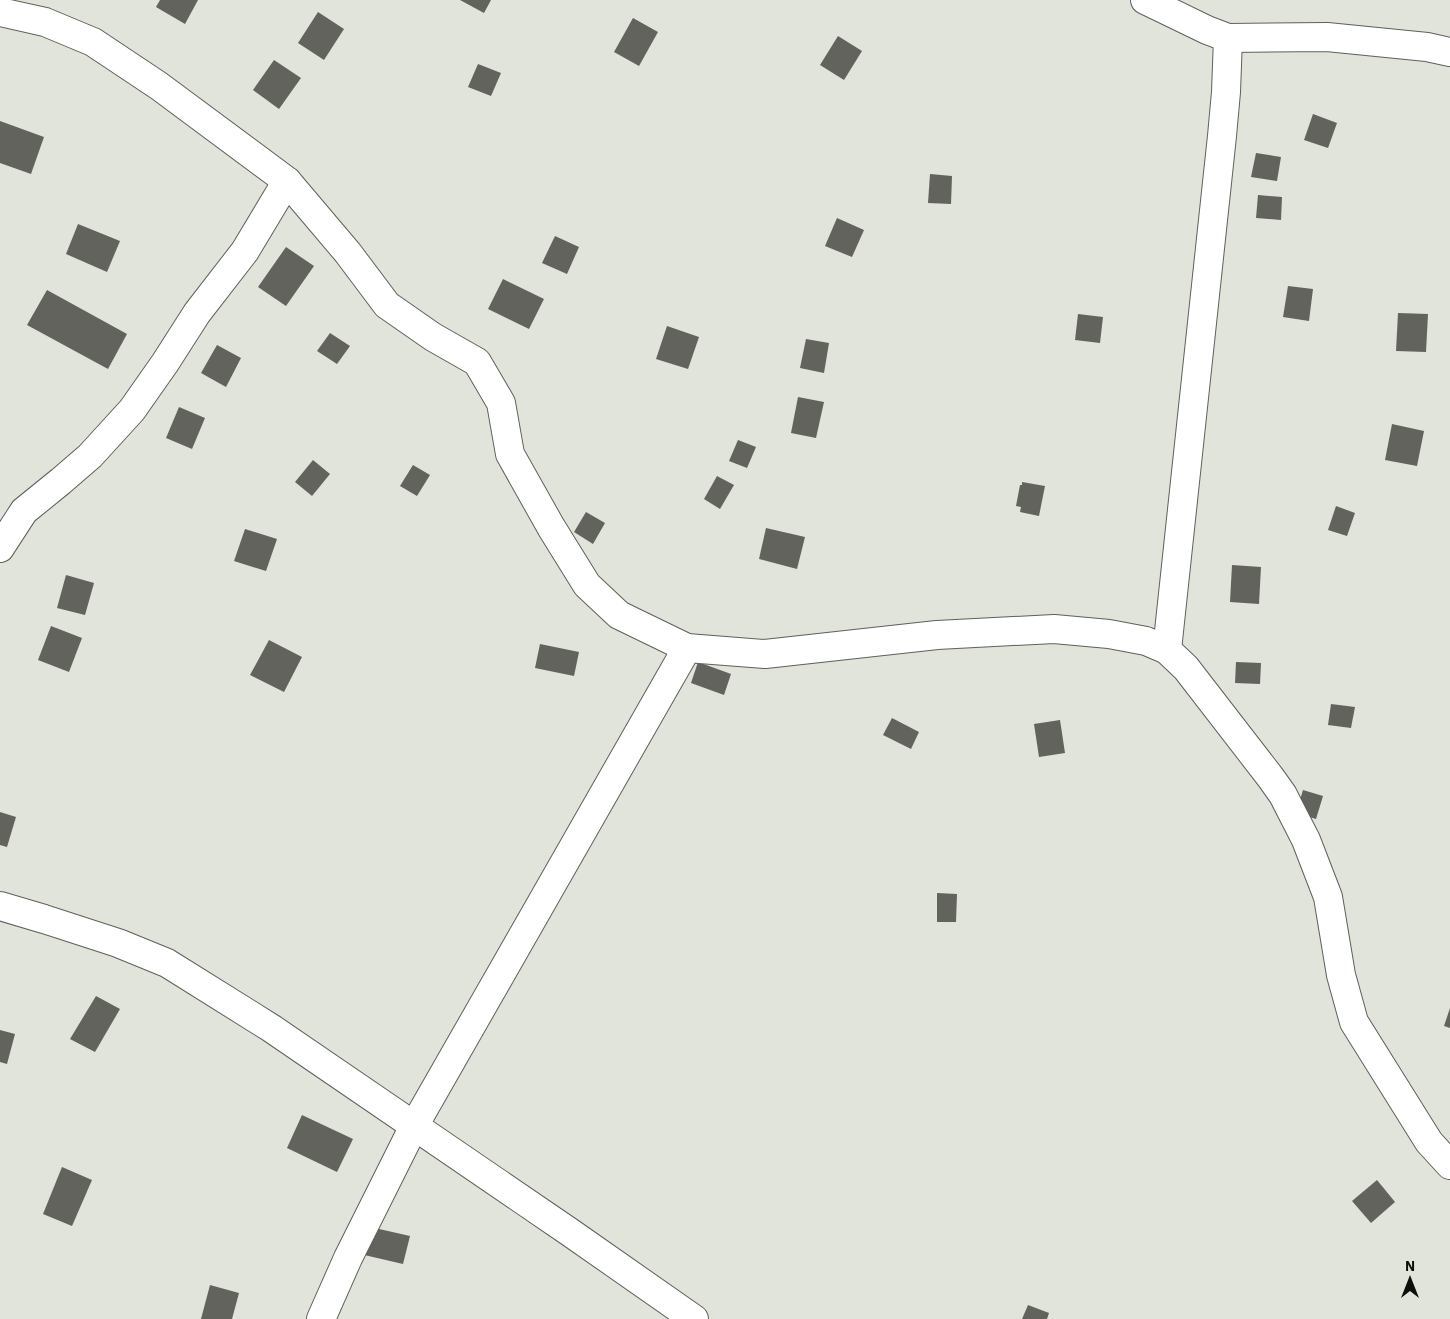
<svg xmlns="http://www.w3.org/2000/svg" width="1450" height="1319" font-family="'IBM Plex Sans',sans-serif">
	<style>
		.building { fill: #61635c }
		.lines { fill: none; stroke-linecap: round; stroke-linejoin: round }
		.minor-casing { stroke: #5e6059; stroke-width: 30 }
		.minor { stroke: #fff; stroke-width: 28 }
	</style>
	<rect width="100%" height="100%" fill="#e1e4db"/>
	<g class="building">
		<polygon points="160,0 198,0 185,24 156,7"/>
		<polygon points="460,0 491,0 484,13"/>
		<polygon points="318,12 344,29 324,60 298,43"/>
		<polygon points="633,18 658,32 639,66 614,52"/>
		<polygon points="838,36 862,51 844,80 820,65"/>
		<polygon points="274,60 301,78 279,109 253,90"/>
		<polygon points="478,64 501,73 491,96 468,87"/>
		<polygon points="1313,114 1337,123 1328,148 1304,140"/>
		<polygon points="0,121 44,137 31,174 0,163"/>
		<polygon points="1256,153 1281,157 1277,181 1251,177"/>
		<polygon points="930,174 952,176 951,204 928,203"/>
		<polygon points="1258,195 1282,197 1281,220 1256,218"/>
		<polygon points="837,218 864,230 852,257 825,246"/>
		<polygon points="78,224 120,241 107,272 66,254"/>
		<polygon points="555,236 579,247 567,274 542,263"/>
		<polygon points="286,247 314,266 286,306 258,287"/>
		<polygon points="503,279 544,299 529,329 488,309"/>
		<polygon points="1288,286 1313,289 1309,321 1283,317"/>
		<polygon points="47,290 127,334 108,369 27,325"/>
		<polygon points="1398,313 1428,314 1426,352 1396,351"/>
		<polygon points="1078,314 1103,317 1100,343 1075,340"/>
		<polygon points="667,326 699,337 688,369 656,359"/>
		<polygon points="330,333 350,346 337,364 317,351"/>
		<polygon points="806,339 829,343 824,373 800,368"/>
		<polygon points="217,345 241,358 226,387 201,373"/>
		<polygon points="798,397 824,402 816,438 791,433"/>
		<polygon points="179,407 205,418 192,449 166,438"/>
		<polygon points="1392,424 1424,431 1417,466 1385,460"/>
		<polygon points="738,440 756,447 747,468 729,461"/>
		<polygon points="313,460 330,474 312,496 295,482"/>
		<polygon points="413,465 430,475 417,496 400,486"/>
		<polygon points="717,476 734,485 720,509 704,499"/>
		<polygon points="1022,482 1045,486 1039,516 1020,512 1021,507 1016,506 1020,485 1022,485"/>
		<polygon points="1336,506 1355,513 1347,536 1328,530"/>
		<polygon points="586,512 605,523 593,544 574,532"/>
		<polygon points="766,528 805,537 797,569 759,559"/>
		<polygon points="245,529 277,539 266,571 234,561"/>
		<polygon points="1232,565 1261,567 1259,604 1230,602"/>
		<polygon points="66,575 94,583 85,615 57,608"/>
		<polygon points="51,626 82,638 69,672 38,660"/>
		<polygon points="269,640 302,657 284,692 250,675"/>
		<polygon points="540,644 579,652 574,676 535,668"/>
		<polygon points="698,662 731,674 724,695 691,683"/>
		<polygon points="1236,662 1261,663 1260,684 1235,683"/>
		<polygon points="1331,704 1355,707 1351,728 1328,725"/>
		<polygon points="892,718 919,732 911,749 883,735"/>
		<polygon points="1060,720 1065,753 1039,757 1034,724"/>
		<polygon points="1303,790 1323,796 1316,819 1296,813"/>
		<polygon points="0,812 16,817 7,847 0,845"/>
		<polygon points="937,893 957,894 956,922 937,922"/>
		<polygon points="96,996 120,1009 95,1052 70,1039"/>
		<polygon points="1450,1008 1450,1028 1444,1026"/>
		<polygon points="0,1030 15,1034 7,1064 0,1062"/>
		<polygon points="302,1115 353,1139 337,1172 287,1148"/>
		<polygon points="62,1167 92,1180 72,1226 43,1214"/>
		<polygon points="1377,1180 1395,1202 1371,1223 1352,1201"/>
		<polygon points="366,1226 410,1236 403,1264 360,1254"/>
		<polygon points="210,1285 239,1293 232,1319 201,1319"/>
		<polygon points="1028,1305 1049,1313 1047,1319 1022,1319"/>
	</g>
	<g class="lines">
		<g class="minor-casing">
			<g id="minor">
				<polyline points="1145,0 1207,30 1228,38 1226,92 1222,136 1167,650"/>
				<polyline points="0,12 45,22 93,42 159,86 287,181 348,253 387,305 433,337 477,362 501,403 510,454 551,527 587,585 619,615 687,648 765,654 937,635 1054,629 1109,634 1146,641 1167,650 1186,668 1271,778 1283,795 1306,840 1328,897 1341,975 1354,1022 1429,1142 1450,1165"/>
				<polyline points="1228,38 1327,37 1427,47 1450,52"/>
				<polyline points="0,548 24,511 61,481 90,456 132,410 165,363 197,313 245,251 287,181"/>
				<polyline points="0,906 44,919 118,943 167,963 271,1028 571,1233 694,1319"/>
				<polyline points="321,1319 348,1258 414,1126 687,648"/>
			</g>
		</g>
		<use href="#minor" class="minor"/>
	</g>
	<g transform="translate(1410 1279)" stroke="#e1e4db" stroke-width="4" paint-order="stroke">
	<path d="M0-4L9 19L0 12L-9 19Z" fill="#0e0f0d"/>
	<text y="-8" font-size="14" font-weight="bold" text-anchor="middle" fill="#0e0f0d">N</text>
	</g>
</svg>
